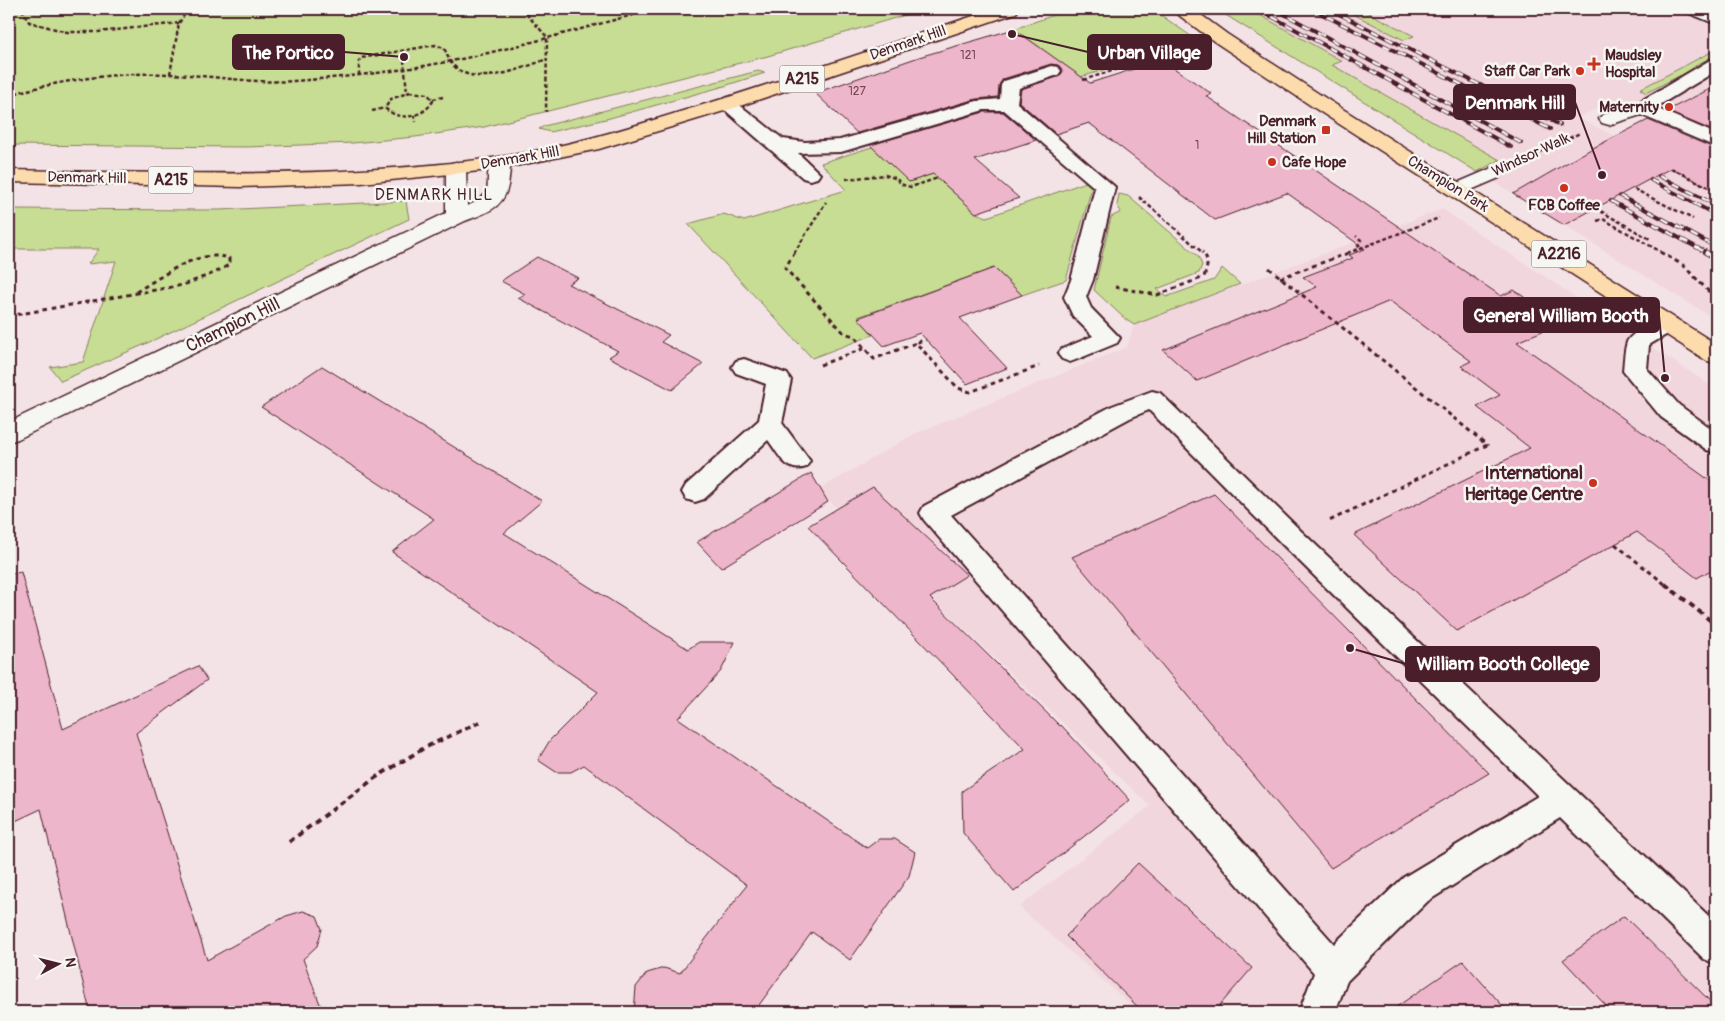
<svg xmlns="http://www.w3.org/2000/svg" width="1725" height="1021" font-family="Pangolin,sans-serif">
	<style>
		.built { fill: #f2d6de }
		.green { fill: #c6dd93; stroke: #887e5f }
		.building { fill: #eeb6cb; stroke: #4a1f2b }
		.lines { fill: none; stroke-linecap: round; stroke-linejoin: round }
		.service-casing { stroke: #4a1f2b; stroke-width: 4 }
		.minor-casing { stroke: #4a1f2b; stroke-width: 3 }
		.primary-casing { stroke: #4a1f2b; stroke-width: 3 }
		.path-far2 { stroke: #4a1f2b; stroke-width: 2.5; stroke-dasharray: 4 2.5; stroke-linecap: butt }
		.path-far1 { stroke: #4a1f2b; stroke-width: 3; stroke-dasharray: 4.5 4; stroke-linecap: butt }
		.path { stroke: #4a1f2b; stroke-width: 4; stroke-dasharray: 6 4.5; stroke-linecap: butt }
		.service { fill: #f6f6f2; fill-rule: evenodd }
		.minor { fill: #f6f6f2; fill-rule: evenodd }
		.primary { fill: #fcdcac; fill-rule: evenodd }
		.rail-far1-casing { stroke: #4a1f2b; stroke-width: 4 }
		.rail-casing { stroke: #4a1f2b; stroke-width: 5.5 }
		.rail-far1 { stroke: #f6f6f2; stroke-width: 2.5; stroke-dasharray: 8; stroke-linecap: butt }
		.rail { stroke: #f6f6f2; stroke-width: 4; stroke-dasharray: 11; stroke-linecap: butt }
		.poi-dot { fill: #c8321e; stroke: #f6f6f2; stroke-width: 2 }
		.labels { text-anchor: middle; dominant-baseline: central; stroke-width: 5; stroke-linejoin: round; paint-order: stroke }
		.far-number-label { font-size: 12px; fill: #734553 }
		.far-street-label { font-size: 15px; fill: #4a1f2b; stroke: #f6f6f2 }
		.far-poi-label { font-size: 15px; font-weight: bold; fill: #4a1f2b; stroke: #f6f6f2; text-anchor: end }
		.shield { fill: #f6f6f2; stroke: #7e6067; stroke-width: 1 }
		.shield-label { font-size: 16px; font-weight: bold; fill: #4a1f2b }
		.far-quarter-label { font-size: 16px; letter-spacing: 1px; fill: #4a1f2b; stroke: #f6f6f2 }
		.street-label { font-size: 18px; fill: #4a1f2b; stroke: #f6f6f2 }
		.poi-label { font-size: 18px; font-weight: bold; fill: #4a1f2b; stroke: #f6f6f2; text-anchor: end }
		.leader { fill: none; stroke: #4a1f2b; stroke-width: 2 }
		.callout-dot { fill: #4a1f2b; stroke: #f6f6f2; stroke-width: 2 }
		.callout { fill: #4a1f2b; stroke: #4a1f2b; stroke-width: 2 }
		.callout-label { font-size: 19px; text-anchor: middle; font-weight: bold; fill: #fff }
	</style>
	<rect width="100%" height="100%" fill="#f4e3e6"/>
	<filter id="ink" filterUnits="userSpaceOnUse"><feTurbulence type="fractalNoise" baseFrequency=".02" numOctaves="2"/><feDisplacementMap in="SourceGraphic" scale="10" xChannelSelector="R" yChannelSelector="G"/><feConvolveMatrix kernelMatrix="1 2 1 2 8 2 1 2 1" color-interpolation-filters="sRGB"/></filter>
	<g filter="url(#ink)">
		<g class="built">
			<polygon points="1216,9 1716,9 1716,145 1615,101 1577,118 1615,136 1629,129 1643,129 1660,133 1716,157 1716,320"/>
			<polygon points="1442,209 1716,389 1716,1012 1139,1012 1019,907 1150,806 818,490 914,434 1127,347 1134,325"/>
		</g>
		<g class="green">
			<polygon points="9,9 925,9 768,56 484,127 415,137 353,143 247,147 9,145"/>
			<path d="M1071 9H1152L1198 41 1193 43C1170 28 1174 45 1158 54L1074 79 1032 49 1039 47 1014 29Z"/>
			<polygon points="1216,9 1249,9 1342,61 1332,65 1500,160 1477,172"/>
			<polygon points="1363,10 1414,36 1404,40 1353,14"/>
			<polygon points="1711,52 1716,55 1696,65 1690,74 1679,76 1646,93 1640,89"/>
			<polygon points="758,71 765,73 721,87 610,118 550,132 539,129 544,126"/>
			<path d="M987 111C1011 111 1018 122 1034 137L1032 142 1025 144 1000 123 933 174 976 213 987 217 1086 182 1092 187 1066 280 1022 295 994 268 858 317 873 335 812 358 688 224 724 214 744 221 846 190 821 163Z"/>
			<polygon points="1119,194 1128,196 1198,256 1202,265 1199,273 1157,289 1166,297 1214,280 1222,268 1240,284 1134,325 1125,319 1094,290 1111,217 1121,212 1117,205"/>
			<polygon points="406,201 409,219 141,346 61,381 50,367 83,362 116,261 88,264 99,249 9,249 9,209 219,210"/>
		</g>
		<g class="building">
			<polygon points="1014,29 1090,83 1162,60 1212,94 1206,96 1501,296 1514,290 1561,323 1517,342 1716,485 1716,567 1697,578 1637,532 1457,631 1354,535 1530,448 1477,407 1500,395 1461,366 1471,361 1390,301 1197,381 1163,350 1317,287 1303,277 1353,258 1349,255 1365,249 1287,193 1215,220 1089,123 1056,134 1019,102 1021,89 1060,76 1063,71 1058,65 1051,64 1003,79 999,85 998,97 976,99 857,133 815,93 919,57"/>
			<polygon points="1716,86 1716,132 1666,111"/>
			<polygon points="984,112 1003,112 1036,140 975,160 1019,198 976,213 933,174 909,182 870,145"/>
			<polygon points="1648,120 1716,149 1716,191 1671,168 1564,225 1513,194 1591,149"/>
			<polygon points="537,257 578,278 568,284 669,335 661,342 703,364 672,390 609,357 618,351 518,298 525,294 501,281"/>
			<polygon points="994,268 1022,295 960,318 1007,368 967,384 920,333 884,346 858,318"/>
			<polygon points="322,366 542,501 504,533 688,649 699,642 735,642 721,671 678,718 867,848 879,839 895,839 915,852 909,876 850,960 812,932 754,1012 634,1012 636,987 647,973 664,968 680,973 747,885 584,765 571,772 556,772 538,760 550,740 598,692 392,552 434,519 261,407"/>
			<polygon points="811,473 828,502 721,568 697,542"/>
			<polygon points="873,487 967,575 930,598 1060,726 1061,725 1130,800 1014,892 963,833 962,791 1025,749 808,526"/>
			<polygon points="1214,494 1283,564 1489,773 1331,868 1072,557"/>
			<polygon points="21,572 63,729 198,666 207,680 136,733 207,960 286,916 303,911 317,916 322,929 317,946 303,959 323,1012 90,1012 41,809 9,824 9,574"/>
			<polygon points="1138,863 1252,968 1214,1012 1143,1012 1066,936"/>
			<polygon points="1624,916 1716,1007 1716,1012 1612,1012 1563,960"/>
			<polygon points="1463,961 1508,1012 1389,1012"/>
		</g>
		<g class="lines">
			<g class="service-casing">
				<g id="service">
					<polygon points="1684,9 1705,9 1716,13 1716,24 1686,12"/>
					<polygon points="1716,59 1716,71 1648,112 1642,113 1636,112 1633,108 1636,104 1710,60"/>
					<polygon points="1052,66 1058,67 1061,71 1058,75 1019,88 1017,103 1115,187 1093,280 1086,297 1091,308 1120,338 1117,343 1078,359 1070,362 1062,359 1058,354 1062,349 1093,336 1073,316 1064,297 1071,280 1095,188 1004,110 984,110 841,152 798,153 820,174 817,178 810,180 803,178 718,104 721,100 727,99 733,100 783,139 805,142 840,140 977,101 1000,99 1001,85 1004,81"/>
					<path d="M1668 317 1676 319 1679 324 1676 329 1649 345 1647 369 1679 405 1716 432V453L1707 450 1661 417 1623 371C1624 362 1624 351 1627 342 1630 333 1659 319 1668 317Z"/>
					<path d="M744 359 787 374 791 380 782 423 810 461 806 467C786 474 779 454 768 440L704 499 695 502 686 499 682 492 686 485 759 420 766 384 736 373 732 367 736 361Z"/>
					<path d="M1152 391 1160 393 1301 531 1716 923V964L1704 959 1560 818 1428 901 1347 981 1335 1012H1299L1314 973 924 520 920 513 924 506 1112 406ZM1149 410 1283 545 1538 796 1404 877 1334 944 951 515 1130 418Z"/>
				</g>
			</g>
			<g class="minor-casing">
				<g id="minor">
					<polygon points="1642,102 1716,134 1716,147 1641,115 1609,125 1602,123 1599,119 1602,115"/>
					<path d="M500 157 507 159C511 164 510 171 509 178 507 207 489 212 465 221L18 439 9 442V422L446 213V168L449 164 456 162 463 164 466 168 467 206C501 193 480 178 493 159Z"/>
					<polygon points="1492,168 1499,170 1502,174 1499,178 1457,196 1450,194 1447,190 1450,186"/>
				</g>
			</g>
			<g class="primary-casing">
				<g id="primary">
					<path d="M994 9H1019L1016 13 734 108 599 149 500 169 361 183 240 187 9 182V170C173 173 337 180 500 157 563 148 625 129 686 110 789 79 891 43 994 9Z"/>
					<polygon points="1174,9 1193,9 1227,34 1330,101 1716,344 1716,363 1707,361 1316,109 1215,42 1176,13"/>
				</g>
			</g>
			<g class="path-far2">
				<polyline points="22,9 29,22 67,32 98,32 179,23"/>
				<polyline points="522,9 547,37 546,112"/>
				<polyline points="404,60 407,93"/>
				<polyline points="170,74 179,23 188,9"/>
				<path d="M359 76V61L361 58 435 45 444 48C447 54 449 61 453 65 474 89 523 68 547 59"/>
				<polyline points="1083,80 1167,54 1175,43"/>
				<path d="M410 92 428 94 433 101C423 118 399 122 385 108L391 99Z"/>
				<path d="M9 95C61 80 116 72 169 74 211 75 252 84 294 81 351 77 409 70 466 58 530 44 593 25 656 9"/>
				<polyline points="433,99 443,97"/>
				<polyline points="372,111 385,108"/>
				<polyline points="414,115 416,122"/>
				<polyline points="1522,160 1580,133"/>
				<polyline points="1671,168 1708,187"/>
				<polyline points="846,179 885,175 895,178 903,185 911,187 938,178"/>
				<polyline points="1634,189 1693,219"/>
				<polyline points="1139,197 1203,253"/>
				<polyline points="1595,208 1650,239"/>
				<polyline points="1597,221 1603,219 1663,253"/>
				<polyline points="1358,251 1356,250 1439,218"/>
				<polyline points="794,253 826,202"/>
				<polyline points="1347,253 1356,250 1361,240 1356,236"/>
			</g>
			<g class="path-far1">
				<polyline points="795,252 785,268 844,333 854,336 874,359 916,343 958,388 970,392 1039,366"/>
				<polyline points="1660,252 1683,265 1716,299"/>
				<polyline points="1269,268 1487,445 1327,522"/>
				<polyline points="1280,278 1351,252"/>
				<path d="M1115 287 1157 295 1204 277C1207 268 1210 259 1202 252"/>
				<path d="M9 316 183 285 214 273 229 265V258C196 248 161 278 134 293"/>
				<polyline points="917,342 926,340"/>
				<polyline points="820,365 865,348"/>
				<polyline points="1615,544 1666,585"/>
			</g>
			<g class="path">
				<polyline points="1665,584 1716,625"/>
				<polyline points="289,842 375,778 424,748 482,721"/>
			</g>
			<use href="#service" class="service"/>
			<use href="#minor" class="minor"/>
			<use href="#primary" class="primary"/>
			<g class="rail-far1-casing">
				<g id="rail-far1">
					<polyline points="1258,9 1511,147"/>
					<polyline points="1275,9 1521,143"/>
					<polyline points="1312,9 1550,129"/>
					<polyline points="1329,9 1560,125"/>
					<polyline points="1659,176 1716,205"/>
					<polyline points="1651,180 1716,215"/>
					<polyline points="1620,196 1716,247"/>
					<polyline points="1611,201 1707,253"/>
				</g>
			</g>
			<g class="rail-casing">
				<polyline id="rail" points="1705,252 1716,258"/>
			</g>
			<use href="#rail-far1" class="rail-far1"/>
			<use href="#rail" class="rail"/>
		</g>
	</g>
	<g class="poi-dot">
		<path d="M1591.5 56.5h5v5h5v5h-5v5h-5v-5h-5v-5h5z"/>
		<circle cx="1580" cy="71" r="5"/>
		<circle cx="1669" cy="107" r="5"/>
		<rect x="1321" y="125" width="10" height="10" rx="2.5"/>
		<circle cx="1272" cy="162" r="5"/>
		<circle cx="1564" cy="188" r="5"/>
		<circle cx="1593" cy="483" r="5"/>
	</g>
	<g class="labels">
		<g class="far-number-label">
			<text x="968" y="55">121</text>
			<text x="857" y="91">127</text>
			<text x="1197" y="145">1</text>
		</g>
		<g class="far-street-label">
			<text transform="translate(908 43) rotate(-19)">Denmark Hill</text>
			<text transform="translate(1531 155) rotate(-25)">Windsor Walk</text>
			<text transform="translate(520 158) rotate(-10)">Denmark Hill</text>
			<text transform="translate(87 178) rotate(1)">Denmark Hill</text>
			<text transform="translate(1448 184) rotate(32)">Champion Park</text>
		</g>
		<g class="far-poi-label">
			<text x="1605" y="55" text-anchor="start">Maudsley<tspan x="1605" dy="17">Hospital</tspan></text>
			<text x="1570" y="71">Staff Car Park</text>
			<text x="1659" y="107">Maternity</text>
			<text x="1316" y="121">Denmark<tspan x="1316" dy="17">Hill Station</tspan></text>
			<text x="1282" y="162" text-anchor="start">Cafe Hope</text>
			<text x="1564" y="205" text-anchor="middle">FCB Coffee</text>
		</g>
		<g class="shield">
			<rect x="779.5" y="65.5" width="45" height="27" rx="4"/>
			<rect x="148.5" y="166.5" width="45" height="27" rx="4"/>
			<rect x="1531.5" y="240.5" width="55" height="27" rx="4"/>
		</g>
		<g class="shield-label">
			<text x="802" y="79">A215</text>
			<text x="171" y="180">A215</text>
			<text x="1559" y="254">A2216</text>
		</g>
		<g class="far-quarter-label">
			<text x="434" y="195">DENMARK HILL</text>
		</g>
		<g class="street-label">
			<text transform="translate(233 325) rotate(-26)">Champion Hill</text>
		</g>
		<g class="poi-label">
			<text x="1583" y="473">International<tspan x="1583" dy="21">Heritage Centre</tspan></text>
		</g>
	</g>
	<path class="leader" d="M1012 34L1088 52M404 57L344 52M1602 175L1575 102M1665 378L1659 315M1350 648L1406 664"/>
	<g class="callout-dot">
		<circle cx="1012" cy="34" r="5"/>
		<circle cx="404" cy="57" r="5"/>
		<circle cx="1602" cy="175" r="5"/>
		<circle cx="1665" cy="378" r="5"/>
		<circle cx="1350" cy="648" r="5"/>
	</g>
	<g class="callout">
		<rect x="1088" y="35" width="123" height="34" rx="5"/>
		<rect x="233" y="35" width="111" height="34" rx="5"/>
		<rect x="1454" y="85" width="121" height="34" rx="5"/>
		<rect x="1464" y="298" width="195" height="34" rx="5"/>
		<rect x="1406" y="647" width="193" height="34" rx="5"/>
	</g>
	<g class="callout-label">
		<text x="1149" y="59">Urban Village</text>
		<text x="288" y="59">The Portico</text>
		<text x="1515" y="109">Denmark Hill</text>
		<text x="1561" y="322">General William Booth</text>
		<text x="1503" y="670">William Booth College</text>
	</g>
	<rect width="1725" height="1021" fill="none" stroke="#f6f6f2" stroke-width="30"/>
	<rect x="15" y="15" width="1695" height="991" fill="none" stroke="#4a1f2b" stroke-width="2" filter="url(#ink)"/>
	<g transform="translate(58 964) rotate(83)" stroke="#f6f6f2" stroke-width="4" paint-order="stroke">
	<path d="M0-4L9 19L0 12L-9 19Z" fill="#4a1f2b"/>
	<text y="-8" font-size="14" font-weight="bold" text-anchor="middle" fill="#4a1f2b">N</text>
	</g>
</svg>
